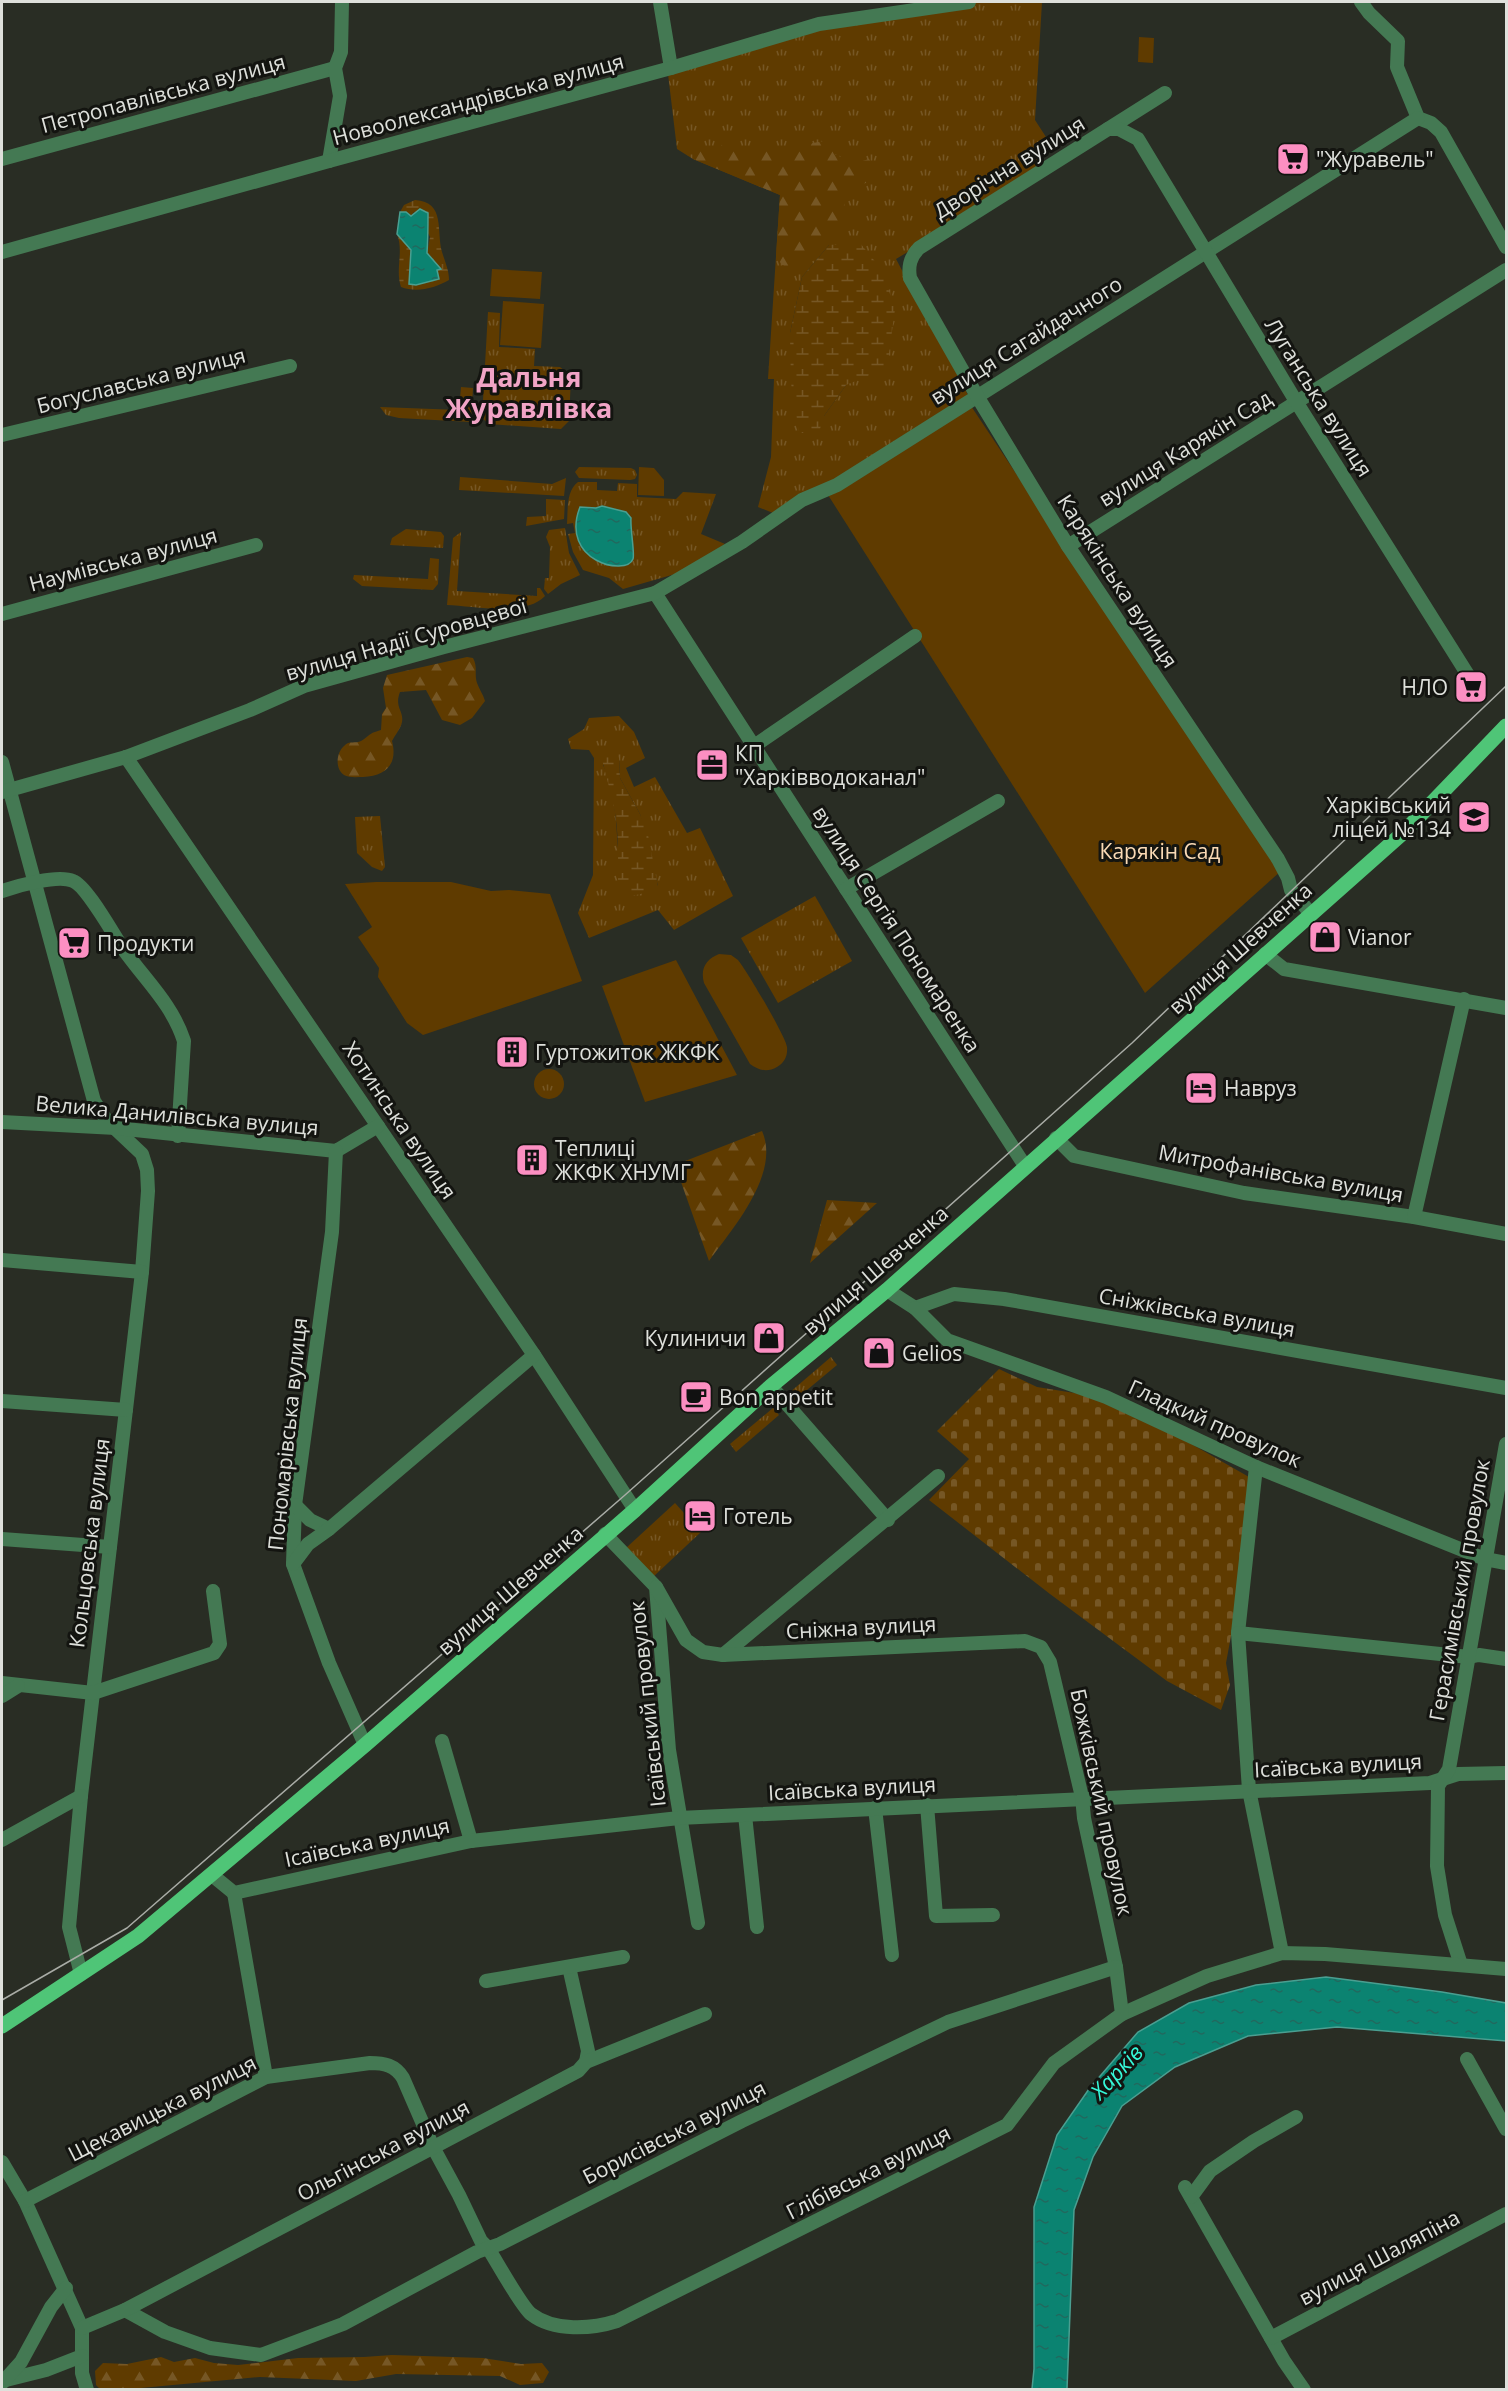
<svg xmlns="http://www.w3.org/2000/svg" width="1508" height="2391" font-family="'Open Sans',sans-serif">
	<style>
		.grass { fill: url(#grass-tufts); fill-rule: evenodd }
		.forest { fill: url(#forest-firs) }
		.wetland { fill: url(#wetland-marsh) }
		.cemetery { fill: url(#cemetery-stones) }
		.park { fill: #5f3b00 }
		.water { fill: url(#water-ripples); stroke: #4a9f91; stroke-width: 1.5 }
		.lines { fill: none; stroke-linecap: round; stroke-linejoin: round }
		.minor { stroke: #447953; stroke-width: 14 }
		.major { stroke: #4fc577; stroke-width: 15 }
		.tram { stroke: #a9aca6; stroke-width: 1.5 }
		.labels { text-anchor: middle; dominant-baseline: central; stroke-width: 6; stroke-linejoin: round; paint-order: stroke }
		.street-label { font-size: 21px; fill: #dee0db; stroke: #131410 }
		.poi-label { font-size: 21px; fill: #dee0db; stroke: #131410; text-anchor: start }
		.park-label { font-size: 21px; fill: #fadab5; stroke: #131410 }
		.water-label { font-size: 22px; font-style: italic; fill: #36f8d9; stroke: #131410 }
		.district-label { font-size: 27px; font-weight: bold; fill: #f1a4c6; stroke: #131410 }
	</style>
	<defs>
		<pattern id="grass-tufts" width="24" height="20" patternUnits="userSpaceOnUse" patternTransform="scale(1.5)"><rect width="24" height="20" fill="#5f3b00"/><path d="M3 7l-1-3M5 7V3M7 7l1-3M15 17l-1-3M17 17v-4M19 17l1-3" fill="none" stroke="#765725"/></pattern>
		<pattern id="forest-firs" width="22" height="20" patternUnits="userSpaceOnUse" patternTransform="scale(1.5)"><rect width="22" height="20" fill="#5f3b00"/><path d="M5 1l3.5 6h-7zM16 11l3.5 6h-7z" fill="#765725"/></pattern>
		<pattern id="wetland-marsh" width="20" height="14" patternUnits="userSpaceOnUse" patternTransform="scale(1.5)"><rect width="20" height="14" fill="#5f3b00"/><path d="M1 5h8M5 5V1M11 12h8M15 12V8" fill="none" stroke="#765725"/></pattern>
		<pattern id="cemetery-stones" width="16" height="16" patternUnits="userSpaceOnUse" patternTransform="scale(1.5)"><rect width="16" height="16" fill="#5f3b00"/><path d="M2 7V4a2 2 0 0 1 4 0v3zM10 15v-3a2 2 0 0 1 4 0v3z" fill="#765725"/></pattern>
		<pattern id="water-ripples" width="26" height="14" patternUnits="userSpaceOnUse" patternTransform="scale(1.5)"><rect width="26" height="14" fill="#0b8371"/><path d="M2 4q2-2 4 0t4 0M15 11q2-2 4 0t4 0" fill="none" stroke="#21695e"/></pattern>
	</defs>
	<rect width="100%" height="100%" fill="#292d24"/>
	<g class="grass">
		<path d="M974 2H1042L1035 120 1046 137 1040 144 1038 172 1016 187 896 259 968 395 867 463 790 503 778 515 758 507 771 457 774 379H768L780 195 693 159 677 149 668 74 820 28ZM829 245 846 385 824 416 790 333 802 277Z"/>
		<polygon points="488,312 500,313 499,347 535,349 534,366 560,367 571,376 569,421 561,429 489,424 482,418"/>
		<polygon points="461,387 473,388 471,422 399,418 386,415 380,407 459,410"/>
		<polygon points="579,467 631,468 635,470 637,475 635,479 630,480 579,478 575,472"/>
		<polygon points="460,477 552,484 566,478 564,496 459,490"/>
		<path d="M578 482H597V490L617 491 618 483 637 484V497L676 499 683 492 716 494 701 534 725 544 682 572 623 589 609 578 583 570 573 552 568 534 575 533 573 523 567 524C568 510 566 491 578 482ZM602 506 619 510 631 518V536L634 552 581 507 596 508Z"/>
		<polygon points="546,499 565,500 564,519 526,526 527,517 546,516"/>
		<polygon points="565,528 569,553 580,575 561,584 548,594 544,589 545,578 549,578 550,547 546,537 549,530"/>
		<polygon points="406,529 441,532 444,536 443,548 390,545 392,538"/>
		<path d="M461 532 457 591 537 596V588H540L545 596C525 617 474 606 447 605L453 538Z"/>
		<polygon points="430,558 439,559 438,584 433,590 362,586 353,579 354,575 428,579"/>
		<path d="M619 716 634 732 645 758 626 768 634 787 655 777 687 833 700 828 733 896 674 930 658 910 589 938 578 913 593 875 594 758 589 750 571 749 568 739 584 729 589 718ZM619 758 620 778 640 814 658 886 618 848C616 821 615 789 603 765Z"/>
		<polygon points="380,816 385,867 382,871 372,867 357,853 355,817"/>
		<polygon points="815,896 852,961 778,1003 741,938"/>
		<circle cx="549" cy="1084" r="15"/>
		<polygon points="831,1357 837,1365 795,1400 789,1393"/>
		<polygon points="773,1408 779,1415 736,1452 730,1444"/>
		<polygon points="675,1503 701,1532 653,1577 626,1548"/>
	</g>
	<g class="forest">
		<path d="M828 140 834 154 856 163 869 159 876 170 866 183 843 188 845 212 841 232 823 243 796 269 782 265 776 256 780 195 693 159 694 146 698 141 708 151 717 153 723 143 745 158C771 144 801 147 828 140Z"/>
		<path d="M467 657 473 658C478 667 474 674 477 683 479 689 483 694 485 701L472 718 460 725 442 720 426 690 400 692C394 707 404 711 402 722 401 728 395 735 392 741 398 764 386 776 363 777 357 777 349 778 344 775 335 769 336 753 344 746 349 740 356 744 361 741 371 735 367 734 381 730L382 714 386 708 383 688 387 675Z"/>
		<path d="M762 1131C781 1174 732 1229 709 1261L675 1165Z"/>
		<polygon points="827,1200 877,1203 810,1263"/>
		<polygon points="392,2355 483,2358 521,2364 542,2363 549,2372 543,2383 520,2385 500,2376 396,2374 356,2381 260,2377 130,2389 101,2390 96,2385 95,2371 103,2363 127,2364 161,2357 174,2362 195,2358 214,2363 238,2365 298,2358 364,2357"/>
	</g>
	<g class="wetland">
		<path d="M415 200C446 202 436 231 442 252 445 262 449 270 449 280 435 288 417 293 401 287 395 269 404 252 397 234L411 250 409 284 416 285 439 279 437 270 440 269 427 253 430 237 426 229 428 219 414 212 411 216 408 215 405 212H400L404 205Z"/>
		<polygon points="860,243 882,270 895,309 887,368 846,385 824,416 819,432 799,433 791,383 790,333 802,277 829,245"/>
		<path d="M610 746 619 758 620 778 640 814 648 835 658 887 645 893 627 897 618 887C618 862 619 837 615 813 611 791 604 771 600 749Z"/>
	</g>
	<polygon class="cemetery" points="999,1369 1037,1387 1093,1396 1151,1421 1249,1477 1240,1587 1226,1663 1230,1685 1221,1710 1167,1681 1050,1594 929,1500 969,1459 937,1431"/>
	<g class="park">
		<polygon points="1139,37 1154,38 1153,63 1138,62"/>
		<polygon points="492,269 542,272 540,299 490,296"/>
		<polygon points="503,301 544,304 541,348 500,345"/>
		<polygon points="971,406 1281,871 1145,993 828,495"/>
		<polygon points="639,467 654,468 664,480 664,496 638,495"/>
		<polygon points="376,882 451,882 491,891 509,890 550,894 582,981 423,1035 407,1023 378,977 379,968 358,937 372,927 345,884"/>
		<path d="M719 954 731 955 738 960C747 971 786 1037 787 1047 788 1056 784 1063 777 1067 767 1073 758 1070 750 1064L704 983C700 969 706 959 719 954Z"/>
		<polygon points="676,960 737,1075 645,1102 602,986"/>
	</g>
	<g class="water">
		<path d="M420 209 428 213C428 228 428 239 427 253L441 269 437 270 439 279 416 285 409 284 411 250 397 234 400 212H406L411 216Z"/>
		<path d="M602 506 626 512 631 518C630 528 635 554 633 559 626 577 559 561 580 507L596 508Z"/>
		<polygon points="1326,1977 1442,1992 1506,2003 1506,2041 1337,2027 1248,2036 1175,2067 1122,2106 1093,2157 1074,2210 1067,2389 1032,2389 1034,2369 1034,2207 1057,2135 1089,2089 1138,2032 1189,2003 1256,1985"/>
	</g>
	<g class="lines">
		<g class="minor">
			<polyline points="660,2 671,68"/>
			<polyline points="1361,2 1369,13 1398,41 1397,67 1418,118 1431,123 1441,132 1506,247"/>
			<polyline points="1108,129 1165,93"/>
			<polyline points="2,159 335,68"/>
			<polyline points="329,161 340,96 335,68 341,52 342,2"/>
			<polyline points="2,252 329,161 671,68 819,24 969,2"/>
			<polyline points="2,435 290,366"/>
			<polyline points="1068,546 1506,270"/>
			<polyline points="655,593 1025,1166"/>
			<polyline points="2,614 256,545"/>
			<polyline points="754,746 915,636"/>
			<polyline points="126,757 534,1355 635,1510"/>
			<polyline points="2,762 94,1101 107,1121 142,1154 147,1170 148,1191 142,1272 81,1796 69,1927 81,1974"/>
			<polyline points="2,792 126,757 250,710 304,686 444,647 655,593 742,542 802,500 837,485 1418,118"/>
			<polyline points="846,889 998,801"/>
			<path d="M2 891C17 886 58 874 73 881 87 886 114 936 124 950 146 981 172 1004 184 1041L178 1136"/>
			<path d="M1311 914 1291 890 1288 878 1278 859 1068 546 977 396 910 278C908 266 910 257 919 248L1108 129H1119L1138 139 1297 403 1468 675"/>
			<polyline points="1265,954 1284,969 1506,1008"/>
			<polyline points="2,1122 116,1128 336,1151 378,1126"/>
			<polyline points="1056,1138 1074,1156 1244,1193 1414,1217 1506,1234"/>
			<polyline points="336,1151 332,1232 295,1505 293,1564 329,1663 365,1745"/>
			<polyline points="1414,1217 1464,999"/>
			<polyline points="2,1260 142,1272"/>
			<polyline points="887,1290 915,1308 954,1294 1004,1299 1506,1388"/>
			<polyline points="915,1308 947,1340 1106,1397 1256,1467 1485,1559 1506,1563"/>
			<polyline points="771,1386 888,1520"/>
			<polyline points="2,1401 126,1410"/>
			<polyline points="1256,1467 1238,1633 1249,1790 1282,1953"/>
			<polyline points="295,1505 310,1520 329,1529"/>
			<polyline points="605,1534 656,1587 669,1750 698,1923"/>
			<polyline points="2,1539 110,1547"/>
			<polyline points="293,1564 308,1544 329,1529 534,1355"/>
			<polyline points="1238,1633 1469,1657 1479,1655 1506,1659"/>
			<polyline points="723,1655 938,1476"/>
			<polyline points="2,1683 93,1693 214,1653 220,1644 213,1591"/>
			<polyline points="2,1696 18,1686"/>
			<polyline points="442,1741 471,1841"/>
			<polyline points="927,1805 936,1916 993,1915"/>
			<polyline points="875,1808 892,1955"/>
			<polyline points="745,1815 757,1927"/>
			<polyline points="2,1840 81,1796"/>
			<polyline points="212,1875 234,1893 471,1841 679,1818 1430,1783 1458,1774 1506,1773"/>
			<polyline points="234,1893 266,2077"/>
			<polyline points="1461,1965 1445,1915 1437,1866 1438,1786 1449,1769 1506,1444"/>
			<polyline points="569,1967 588,2051 586,2062"/>
			<polyline points="486,1981 623,1957"/>
			<polyline points="1122,2014 1207,1976 1282,1953 1325,1954 1506,1969"/>
			<polyline points="1467,2059 1506,2129"/>
			<polyline points="2,2162 25,2201 82,2328 82,2373 87,2390"/>
			<polyline points="1185,2187 1284,2361 1304,2390"/>
			<polyline points="1191,2197 1210,2171 1254,2141 1296,2117"/>
			<path d="M25 2201 266 2077 370 2063C384 2063 395 2065 403 2078L433 2147 459 2195 481 2241 488 2248C497 2262 521 2306 531 2314 554 2332 592 2329 617 2321L1007 2125 1054 2063 1122 2014 1116 1967 1084 1818 1082 1797 1050 1662 1041 1647 1025 1641 723 1655 703 1652 686 1640 656 1587"/>
			<polyline points="125,2310 165,2332 210,2348 261,2355 343,2324 477,2252 500,2244 742,2121 948,2022 1116,1967"/>
			<polyline points="82,2328 125,2310 578,2071 586,2062 705,2014"/>
			<polyline points="1271,2338 1506,2214"/>
			<polyline points="6,2380 46,2370 82,2356"/>
			<polyline points="2,2383 21,2362 51,2307 66,2288"/>
		</g>
		<polyline class="major" points="2,2026 138,1936 365,1745 635,1510 771,1386 887,1290 1404,832 1506,726"/>
		<polyline class="tram" points="2,2000 127,1928 625,1495 1132,1043 1506,686"/>
	</g>
	<defs>
		<g id="supermarket-square" transform="scale(1.725)"><rect x="-9" y="-9" width="18" height="18" rx="4" fill="#fc8fc2" stroke="#131410"/><path d="M-6-5.5h2.5l.6 2H6L4.5 2H-2.5L-4.4-4H-6ZM-1.5 3.2a1.3 1.3 0 1 0 .1 0ZM3 3.2a1.3 1.3 0 1 0 .1 0Z" fill="#111"/></g>
		<g id="office-square" transform="scale(1.725)"><rect x="-9" y="-9" width="18" height="18" rx="4" fill="#fc8fc2" stroke="#131410"/><path d="M-6-3h4V-5.5h4V-3h4V5H-6ZM-1-4.5V-3h2v-1.5ZM-6 0V1H6V0Z" fill="#111"/></g>
		<g id="school-square" transform="scale(1.725)"><rect x="-9" y="-9" width="18" height="18" rx="4" fill="#fc8fc2" stroke="#131410"/><path d="M0-5L7-2L0 1L-7-2ZM-4 1L0 2.5L4 1V4Q0 6-4 4Z" fill="#111"/></g>
		<g id="shop-square" transform="scale(1.725)"><rect x="-9" y="-9" width="18" height="18" rx="4" fill="#fc8fc2" stroke="#131410"/><path d="M-5-2.5h2.3a2.7 3.5 0 0 1 5.4 0H5L5.5 6h-11ZM-1.5-2.5h3a1.5 2.3 0 0 0-3 0Z" fill="#111"/></g>
		<g id="building-square" transform="scale(1.725)"><rect x="-9" y="-9" width="18" height="18" rx="4" fill="#fc8fc2" stroke="#131410"/><path d="M-4-6H4V6H1V3H-1V6H-4ZM-2.5-4.3h1.7v1.8h-1.7ZM.8-4.3h1.7v1.8H.8ZM-2.5-1h1.7V.8h-1.7ZM.8-1h1.7V.8H.8Z" fill="#111"/></g>
		<g id="hotel-square" transform="scale(1.725)"><rect x="-9" y="-9" width="18" height="18" rx="4" fill="#fc8fc2" stroke="#131410"/><path d="M-6-4.5h1.5V1H6V5H4.5V3h-9V5H-6ZM-4 0a1.8 1.8 0 1 1 3.6 0ZM.5 0V-2.5h3Q6-2.5 6 0Z" fill="#111"/></g>
		<g id="cafe-square" transform="scale(1.725)"><rect x="-9" y="-9" width="18" height="18" rx="4" fill="#fc8fc2" stroke="#131410"/><path d="M-5.5-4.5H6V0H3Q3 3.5 0 3.5H-2.5Q-5.5 3.5-5.5 0ZM3-3.2v2h1.7v-2ZM-6 4.5H4V6H-6Z" fill="#111"/></g>
	</defs>
	<g fill-rule="evenodd">
		<use href="#supermarket-square" x="1293" y="159"/>
		<use href="#supermarket-square" x="1471" y="687"/>
		<use href="#office-square" x="712" y="765"/>
		<use href="#school-square" x="1474" y="817"/>
		<use href="#shop-square" x="1325" y="937"/>
		<use href="#supermarket-square" x="74" y="943"/>
		<use href="#building-square" x="512" y="1052"/>
		<use href="#hotel-square" x="1201" y="1088"/>
		<use href="#building-square" x="532" y="1160"/>
		<use href="#shop-square" x="769" y="1338"/>
		<use href="#shop-square" x="879" y="1353"/>
		<use href="#cafe-square" x="696" y="1397"/>
		<use href="#hotel-square" x="700" y="1516"/>
	</g>
	<g class="labels">
		<g class="street-label">
			<text transform="translate(163 93) rotate(-15)">Петропавлівська вулиця</text>
			<text transform="translate(478 99) rotate(-15)">Новоолександрівська вулиця</text>
			<text transform="translate(1009 167) rotate(-32)">Дворічна вулиця</text>
			<text transform="translate(1026 340) rotate(-32)">вулиця Сагайдачного</text>
			<text transform="translate(141 380) rotate(-14)">Богуславська вулиця</text>
			<text transform="translate(1319 397) rotate(58)">Луганська вулиця</text>
			<text transform="translate(1185 448) rotate(-32)">вулиця Карякін Сад</text>
			<text transform="translate(123 559) rotate(-15)">Наумівська вулиця</text>
			<text transform="translate(1118 581) rotate(57)">Карякінська вулиця</text>
			<text transform="translate(406 639) rotate(-16)">вулиця Надії Суровцевої</text>
			<text transform="translate(897 929) rotate(57)">вулиця Сергія Пономаренка</text>
			<text transform="translate(1240 948) rotate(-42)">вулиця Шевченка</text>
			<text transform="translate(177 1115) rotate(5)">Велика Данилівська вулиця</text>
			<text transform="translate(400 1120) rotate(56)">Хотинська вулиця</text>
			<text transform="translate(1281 1173) rotate(10)">Митрофанівська вулиця</text>
			<text transform="translate(875 1270) rotate(-41)">вулиця Шевченка</text>
			<text transform="translate(1197 1312) rotate(10)">Сніжківська вулиця</text>
			<text transform="translate(1215 1423) rotate(24)">Гладкий провулок</text>
			<text transform="translate(287 1434) rotate(-84)">Пономарівська вулиця</text>
			<text transform="translate(89 1543) rotate(-83)">Кольцовська вулиця</text>
			<text transform="translate(510 1590) rotate(-41)">вулиця Шевченка</text>
			<text transform="translate(1459 1590) rotate(-80)">Герасимівський провулок</text>
			<text transform="translate(861 1627) rotate(-3)">Сніжна вулиця</text>
			<text transform="translate(647 1704) rotate(-96)">Ісаївський провулок</text>
			<text transform="translate(1338 1765) rotate(-3)">Ісаївська вулиця</text>
			<text transform="translate(852 1788) rotate(-3)">Ісаївська вулиця</text>
			<text transform="translate(1102 1802) rotate(78)">Божківський провулок</text>
			<text transform="translate(367 1842) rotate(-12)">Ісаївська вулиця</text>
			<text transform="translate(162 2108) rotate(-27)">Щекавицька вулиця</text>
			<text transform="translate(674 2132) rotate(-27)">Борисівська вулиця</text>
			<text transform="translate(383 2150) rotate(-28)">Ольгінська вулиця</text>
			<text transform="translate(868 2172) rotate(-27)">Глібівська вулиця</text>
			<text transform="translate(1379 2257) rotate(-28)">вулиця Шаляпіна</text>
		</g>
		<g class="poi-label">
			<text x="1316" y="159">"Журавель"</text>
			<text x="1448" y="687" text-anchor="end">НЛО</text>
			<text x="735" y="753">КП<tspan x="735" dy="24">"Харківводоканал"</tspan></text>
			<text x="1451" y="805" text-anchor="end">Харківський<tspan x="1451" dy="24">ліцей №134</tspan></text>
			<text x="1348" y="937">Vianor</text>
			<text x="97" y="943">Продукти</text>
			<text x="535" y="1052">Гуртожиток ЖКФК</text>
			<text x="1224" y="1088">Навруз</text>
			<text x="555" y="1148">Теплиці<tspan x="555" dy="24">ЖКФК ХНУМГ</tspan></text>
			<text x="746" y="1338" text-anchor="end">Кулиничи</text>
			<text x="902" y="1353">Gelios</text>
			<text x="719" y="1397">Bon appetit</text>
			<text x="723" y="1516">Готель</text>
		</g>
		<g class="park-label">
			<text x="1160" y="851">Карякін Сад</text>
		</g>
		<g class="water-label">
			<text transform="translate(1116 2071) rotate(-47)">Харків</text>
		</g>
		<g class="district-label">
			<text x="529" y="376">Дальня<tspan x="529" dy="31">Журавлівка</tspan></text>
		</g>
	</g>
	<rect width="1508" height="2391" fill="none" stroke="#dee0db" stroke-width="6"/>
</svg>
